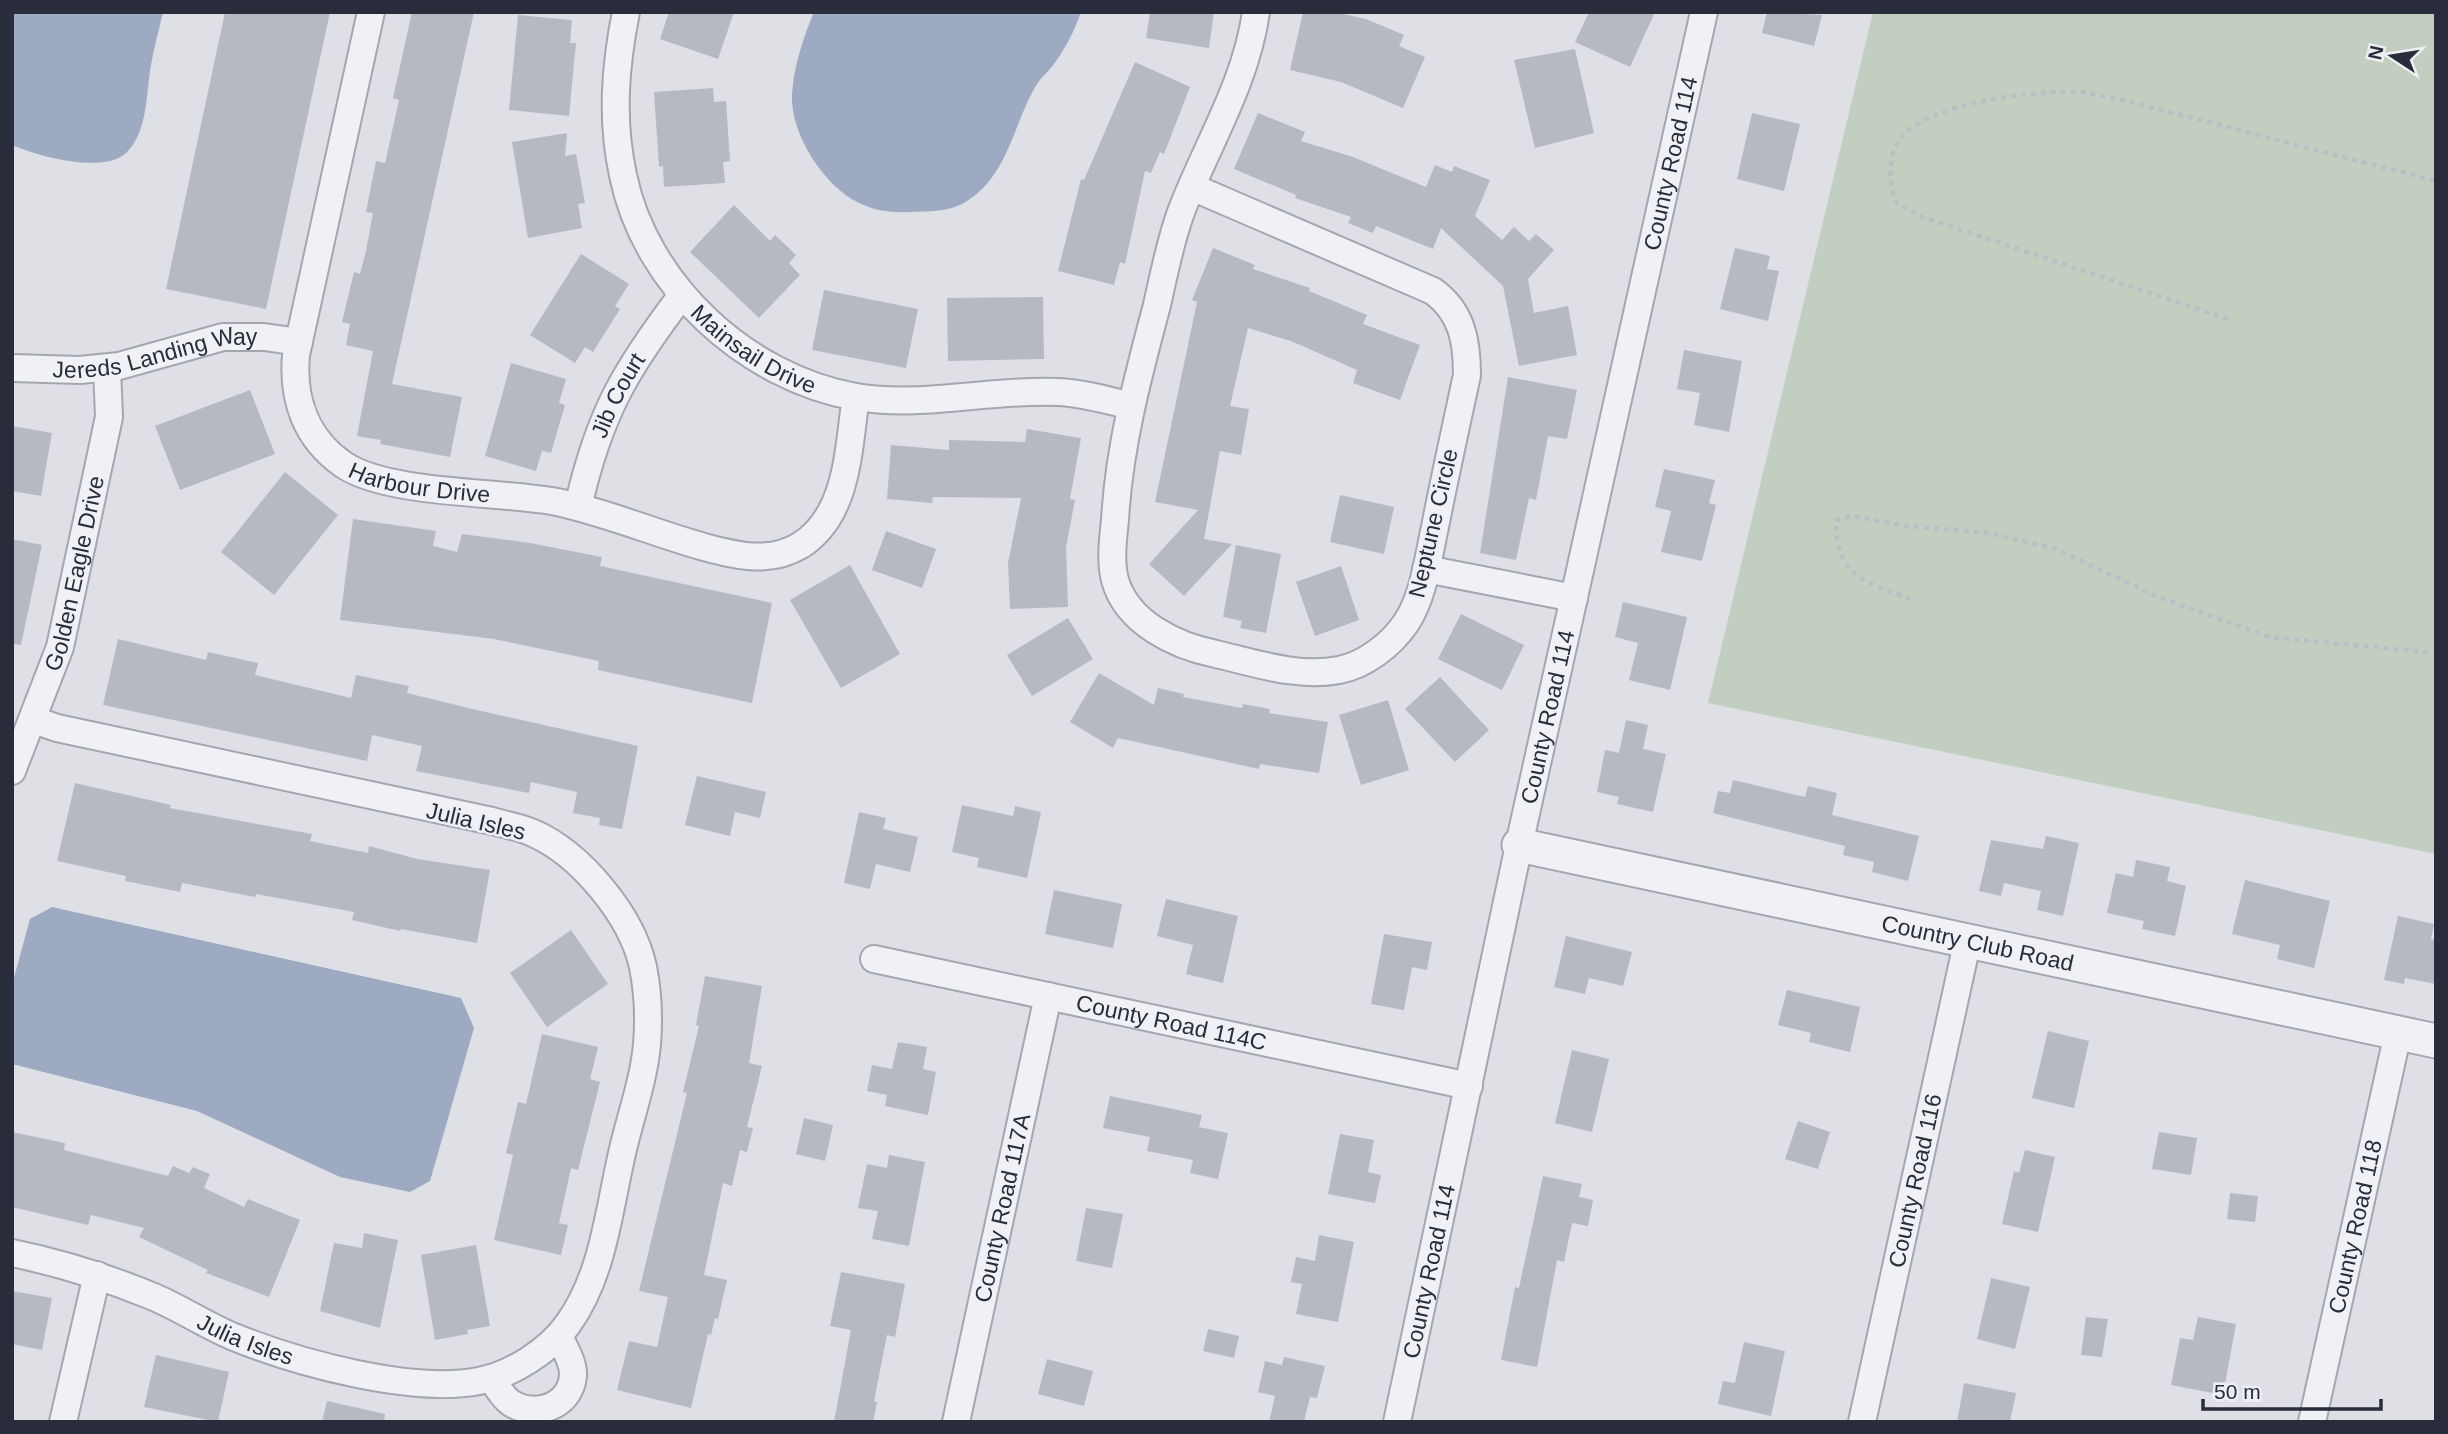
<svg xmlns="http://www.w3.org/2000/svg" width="2448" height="1434" font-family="Helvetica,sans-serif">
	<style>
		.green { fill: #c2cfc0 }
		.water { fill: #9daac2 }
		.building { fill: #b6b9c2 }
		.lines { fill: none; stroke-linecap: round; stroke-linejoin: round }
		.minor-casing { stroke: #a4a7af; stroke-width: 30 }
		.tertiary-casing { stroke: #a4a7af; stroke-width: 37 }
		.path { stroke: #bcbec5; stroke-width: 4.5; stroke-dasharray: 5 5; stroke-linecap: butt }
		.minor { stroke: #f0f1f5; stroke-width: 26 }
		.tertiary { stroke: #f0f1f5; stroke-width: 33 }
		.labels { text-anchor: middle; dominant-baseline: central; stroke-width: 5; stroke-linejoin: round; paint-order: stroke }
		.street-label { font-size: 23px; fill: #292d3b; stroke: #edeff4 }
	</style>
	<rect width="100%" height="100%" fill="#dee0e6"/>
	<polygon class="green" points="1873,12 2436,12 2436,854 1708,703"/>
	<g class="water">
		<path d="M12 12H163C159 30 154 47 151 65 146 93 148 131 127 152 105 175 37 156 12 145Z"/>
		<path d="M814 12H1081C1075 30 1065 49 1054 64 1048 72 1039 79 1034 89 1013 127 1007 176 967 201 951 212 930 211 911 212 893 213 875 211 859 203 824 186 790 134 792 94 794 66 803 38 814 12Z"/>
		<polygon points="52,907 461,998 474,1028 430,1181 410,1192 340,1177 197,1111 12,1064 12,985 30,919"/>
	</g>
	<g class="building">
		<polygon points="225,12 330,12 266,309 166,289"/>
		<polygon points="412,12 474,12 392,384 462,397 450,457 380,444 381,440 357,436 373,351 346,345 350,324 342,322 354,272 360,274 366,251 373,213 366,212 376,161 385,163 399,100 393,98"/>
		<polygon points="669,12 734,12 718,59 660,39"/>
		<polygon points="1150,12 1214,12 1209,48 1146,38"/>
		<polygon points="1303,12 1334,12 1366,19 1404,35 1399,46 1425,57 1403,108 1341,82 1290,70"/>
		<polygon points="1589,12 1655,12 1630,67 1575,42"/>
		<polygon points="1767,12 1822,15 1814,46 1762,33"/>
		<polygon points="518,15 572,20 570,43 576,43 569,116 509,110"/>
		<polygon points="1575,49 1594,133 1535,148 1514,60"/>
		<polygon points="1135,62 1190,87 1164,154 1160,152 1151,173 1145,171 1125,264 1120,262 1114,285 1058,271 1081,179 1084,180"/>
		<polygon points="713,88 714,102 726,101 730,161 723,162 725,183 664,187 663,166 659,167 654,92"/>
		<polygon points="1258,113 1305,132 1301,141 1353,157 1426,187 1435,165 1452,172 1454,166 1490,180 1475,216 1502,240 1514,227 1529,241 1536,234 1554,250 1528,279 1534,313 1568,306 1577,355 1519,366 1503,286 1441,228 1433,249 1376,226 1373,233 1348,223 1351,217 1295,198 1296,195 1234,169"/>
		<polygon points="1752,113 1800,124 1784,191 1737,179"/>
		<polygon points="567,133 565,156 576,154 585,203 578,204 582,228 528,238 512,142"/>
		<polygon points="734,205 770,241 775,235 796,255 789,263 800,275 759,318 690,252"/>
		<polygon points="1213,248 1255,265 1253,269 1310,288 1309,291 1367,315 1363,324 1420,345 1400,400 1353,383 1357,370 1291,341 1248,328 1230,406 1249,409 1241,455 1220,451 1204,539 1232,544 1184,596 1149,564 1198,510 1155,502 1197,302 1192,300"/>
		<polygon points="1735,248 1770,256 1767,269 1779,271 1768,321 1720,309"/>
		<polygon points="581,254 629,284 615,306 620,309 593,352 585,347 575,363 530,335"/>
		<polygon points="824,290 918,309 906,368 812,350"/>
		<polygon points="1043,297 1044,359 948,361 947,298"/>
		<polygon points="1684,350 1742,361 1729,432 1694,425 1700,393 1677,389"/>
		<polygon points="511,363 566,379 559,403 565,405 551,453 542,451 536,471 485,456"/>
		<polygon points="1508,377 1577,390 1567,439 1548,436 1536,500 1529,498 1516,560 1480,553"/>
		<polygon points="250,390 275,454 180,490 155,426"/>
		<polygon points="12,426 52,433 41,496 12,491"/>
		<polygon points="1027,429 1081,438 1070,499 1075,500 1066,547 1068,607 1010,609 1008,563 1021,498 933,497 932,503 887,499 891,445 949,450 949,440 1025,442"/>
		<polygon points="1664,469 1715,480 1709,503 1716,505 1702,561 1661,552 1671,511 1655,507"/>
		<polygon points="285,472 338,515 274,595 221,552"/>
		<polygon points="1340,495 1394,507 1384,554 1330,542"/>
		<polygon points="353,519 436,531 433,546 457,552 462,534 530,543 602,557 600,566 772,603 752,703 598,670 599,661 494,639 340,620"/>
		<polygon points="886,531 936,549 922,588 872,570"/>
		<polygon points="12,539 42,545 21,645 12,644"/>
		<polygon points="1236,545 1281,554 1266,633 1240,628 1242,621 1223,617"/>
		<polygon points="850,565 900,654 841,688 790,600"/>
		<polygon points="1341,566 1359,620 1315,636 1296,582"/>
		<polygon points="1623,602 1687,617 1670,690 1629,680 1638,643 1615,637"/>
		<polygon points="1461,614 1524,645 1502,690 1438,659"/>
		<polygon points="1068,618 1093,659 1032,696 1007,655"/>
		<polygon points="118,639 206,660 208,652 258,663 255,675 351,698 356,675 409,686 407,693 481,711 638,746 622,829 599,825 600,818 573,813 577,792 531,782 529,793 416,771 422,746 372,735 367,761 103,705"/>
		<polygon points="1099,673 1154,705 1158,688 1184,694 1183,697 1242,708 1243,704 1270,709 1269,713 1328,722 1319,773 1260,764 1259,769 1118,738 1113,748 1070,722"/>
		<polygon points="1440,677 1489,730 1455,762 1405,709"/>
		<polygon points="1388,700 1409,770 1361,785 1339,715"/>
		<polygon points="1626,720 1648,725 1643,749 1666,754 1653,812 1617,804 1619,797 1597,792 1605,750 1619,753"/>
		<polygon points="697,776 766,792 760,818 735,812 730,836 685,825"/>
		<polygon points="1733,780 1805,797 1808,786 1837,793 1832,815 1919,836 1908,881 1872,872 1874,862 1843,855 1845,846 1713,813 1718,791 1730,793"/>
		<polygon points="75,783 171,805 170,808 312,834 310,841 368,853 369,846 417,859 490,870 477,943 401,929 400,931 352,920 354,912 256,894 255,897 182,883 180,892 125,881 126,876 57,861"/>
		<polygon points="962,805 1013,816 1015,806 1041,812 1027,878 977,867 979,858 952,852"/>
		<polygon points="859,812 886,818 883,829 918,837 910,872 876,864 870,889 844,883"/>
		<polygon points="2046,836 2079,843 2063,916 2037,910 2041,891 2004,883 2001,896 1979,891 1991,840 2043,849"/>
		<polygon points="2136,860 2170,867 2167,881 2186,886 2175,936 2142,929 2144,921 2107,913 2116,873 2133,877"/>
		<polygon points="2245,880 2330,901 2314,968 2277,959 2280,945 2232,934"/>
		<polygon points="1054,890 1122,904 1113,948 1045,934"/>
		<polygon points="1166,899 1238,916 1223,983 1186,974 1193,945 1157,936"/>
		<polygon points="2398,916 2434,924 2431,939 2436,940 2436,984 2405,978 2404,984 2384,980"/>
		<polygon points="571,930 608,984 547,1027 510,973"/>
		<polygon points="1384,934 1432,942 1427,970 1412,967 1404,1010 1371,1004"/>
		<polygon points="1566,936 1632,952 1623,986 1589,978 1585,994 1554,987"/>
		<polygon points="705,976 762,986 749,1063 762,1066 747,1127 753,1128 747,1152 740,1150 732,1186 723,1183 704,1275 727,1280 718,1319 715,1318 711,1335 708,1334 691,1408 617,1390 629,1341 657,1347 668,1297 639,1291 687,1093 683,1092 699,1026 696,1025"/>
		<polygon points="1787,990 1860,1007 1850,1052 1809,1042 1811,1033 1778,1025"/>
		<polygon points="2048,1031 2089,1041 2074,1108 2032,1098"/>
		<polygon points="542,1034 598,1047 590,1079 600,1082 578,1170 571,1168 559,1223 568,1225 561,1255 494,1240 513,1155 506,1153 518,1102 526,1104"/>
		<polygon points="898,1042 927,1047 923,1069 936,1072 928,1115 885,1106 887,1095 867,1091 872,1065 892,1069"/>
		<polygon points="1572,1050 1609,1059 1592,1132 1555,1123"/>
		<polygon points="1110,1096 1202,1115 1199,1127 1228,1133 1218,1179 1190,1173 1193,1160 1147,1151 1150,1137 1103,1128"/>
		<polygon points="804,1118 833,1125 825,1161 796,1154"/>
		<polygon points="1798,1121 1830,1132 1818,1169 1785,1159"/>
		<polygon points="12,1132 65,1143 64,1150 168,1176 173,1166 189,1173 193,1167 210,1174 204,1188 244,1207 248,1199 300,1220 269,1297 206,1273 208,1270 139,1237 144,1228 91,1215 88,1225 12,1207"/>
		<polygon points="2159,1132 2197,1138 2191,1175 2152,1169"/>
		<polygon points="1340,1134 1374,1140 1368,1172 1381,1175 1375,1203 1328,1194"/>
		<polygon points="2025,1150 2055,1157 2038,1232 2002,1224 2014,1171 2019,1173"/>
		<polygon points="889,1155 925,1162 909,1246 872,1239 878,1211 858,1208 867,1164 887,1168"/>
		<polygon points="1543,1176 1582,1184 1579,1197 1593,1200 1588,1226 1572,1223 1564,1262 1557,1260 1537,1367 1501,1360 1515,1287 1519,1288"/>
		<polygon points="2230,1193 2258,1196 2255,1222 2227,1219"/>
		<polygon points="1086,1208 1123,1214 1112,1268 1076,1261"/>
		<polygon points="364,1233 398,1240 380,1328 320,1311 334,1243 362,1248"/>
		<polygon points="1319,1235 1354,1242 1338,1322 1296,1314 1302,1284 1291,1282 1296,1257 1315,1261"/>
		<polygon points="476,1245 490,1326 467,1330 468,1334 435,1340 421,1255"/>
		<polygon points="841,1272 905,1284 895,1337 887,1335 874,1401 877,1402 873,1422 834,1422 851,1330 830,1326"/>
		<polygon points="1991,1278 2030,1287 2015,1349 1977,1339"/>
		<polygon points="12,1291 52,1298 42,1350 12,1344"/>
		<polygon points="2086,1317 2108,1319 2102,1357 2081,1355"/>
		<polygon points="2198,1317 2236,1324 2223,1395 2171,1385 2180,1338 2193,1340"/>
		<polygon points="1208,1329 1239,1336 1234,1358 1203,1351"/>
		<polygon points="1744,1342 1785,1351 1771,1416 1718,1404 1723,1381 1735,1383"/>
		<polygon points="156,1355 229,1372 218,1422 144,1407"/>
		<polygon points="1284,1357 1325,1366 1317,1398 1310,1397 1304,1422 1269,1422 1275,1396 1258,1392 1265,1361 1282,1365"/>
		<polygon points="1047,1359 1093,1371 1084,1406 1038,1394"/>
		<polygon points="1964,1383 2016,1393 2010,1422 1957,1422"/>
		<polygon points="327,1401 385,1414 384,1422 322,1422"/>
	</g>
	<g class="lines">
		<g class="minor-casing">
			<g id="minor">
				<path id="s1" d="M371 12 296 355C292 399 306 439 344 465 390 495 499 491 557 502 608 513 654 533 704 547 737 556 770 564 801 545 849 514 848 448 856 397"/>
				<path id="s2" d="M626 12C615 67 611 120 623 175 645 285 747 378 856 397 923 408 990 389 1058 392 1082 393 1107 400 1131 406"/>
				<path d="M1192 187 1433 291C1462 312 1467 341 1467 375 1456 426 1445 476 1435 527 1428 558 1424 596 1406 623 1391 645 1365 665 1339 670 1298 678 1255 663 1216 654 1176 646 1127 623 1115 580 1110 561 1113 539 1115 520 1119 447 1138 376 1157 305 1164 274 1170 242 1181 212 1206 146 1246 84 1256 12"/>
				<path id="s3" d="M12 368 80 370 119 366 223 337H264L299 342"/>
				<path id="s4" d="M578 507C599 414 625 370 682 295"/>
				<polyline points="1426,569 1574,598"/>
				<path id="s5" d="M12 771 60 647 109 417 107 368"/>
				<path id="s6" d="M874 959 1469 1086"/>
				<path id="s7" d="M12 1253C61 1263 108 1278 154 1297 182 1309 207 1326 234 1337 298 1363 412 1394 479 1381 511 1375 549 1351 568 1324 604 1274 609 1208 623 1149 631 1115 644 1079 647 1044 649 1020 648 992 643 967 632 916 581 854 533 833 520 827 505 825 492 821L57 728 34 720"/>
				<path d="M491 1378C497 1386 502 1397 511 1403 535 1418 570 1407 573 1376 574 1362 564 1348 559 1336"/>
				<polyline points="63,1422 97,1275"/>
				<path id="s8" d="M956 1422 1048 996"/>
				<path id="s9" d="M1397 1422 1519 845 1704 12"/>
				<path id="s10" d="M1862 1422 1968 939"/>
				<path id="s11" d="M2312 1422 2398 1033"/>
			</g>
		</g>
		<g class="tertiary-casing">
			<g id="tertiary">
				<path id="s12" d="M1519 845 2436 1041"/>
			</g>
		</g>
		<g class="path">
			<path d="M2228 319 1919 216 1895 202C1890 183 1887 158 1899 140 1926 102 2033 91 2076 92 2090 92 2105 97 2119 99L2436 181"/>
			<path d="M1911 599C1863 582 1836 576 1836 520L1853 516 1907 526 1989 533 2056 549 2156 596 2269 637 2436 653"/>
		</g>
		<use href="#minor" class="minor"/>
		<use href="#tertiary" class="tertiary"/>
	</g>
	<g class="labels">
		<g class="street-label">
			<text stroke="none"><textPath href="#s9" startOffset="1288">County Road 114</textPath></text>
			<text stroke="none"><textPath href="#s2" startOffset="390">Mainsail Drive</textPath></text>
			<text stroke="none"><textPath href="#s3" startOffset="145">Jereds Landing Way</textPath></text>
			<text stroke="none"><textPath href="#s4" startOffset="119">Jib Court</textPath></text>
			<text stroke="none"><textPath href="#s1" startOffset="556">Harbour Drive</textPath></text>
			<text transform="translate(1433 523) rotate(-77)">Neptune Circle</text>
			<text stroke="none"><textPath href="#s5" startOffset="208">Golden Eagle Drive</textPath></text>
			<text stroke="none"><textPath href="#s9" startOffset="721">County Road 114</textPath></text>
			<text transform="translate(476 821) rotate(13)">Julia Isles</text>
			<text stroke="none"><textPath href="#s12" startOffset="469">Country Club Road</textPath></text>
			<text stroke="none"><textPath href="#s6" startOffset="304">County Road 114C</textPath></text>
			<text stroke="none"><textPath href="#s10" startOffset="247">County Road 116</textPath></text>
			<text stroke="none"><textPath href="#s8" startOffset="219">County Road 117A</textPath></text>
			<text stroke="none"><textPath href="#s11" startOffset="200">County Road 118</textPath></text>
			<text stroke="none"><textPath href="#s9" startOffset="154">County Road 114</textPath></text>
			<text stroke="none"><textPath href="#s7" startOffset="250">Julia Isles</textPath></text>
		</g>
	</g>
	<rect width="2448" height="1434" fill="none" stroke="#292d3b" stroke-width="28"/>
	<g transform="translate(2392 56) rotate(282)" stroke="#edeff4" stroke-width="5" paint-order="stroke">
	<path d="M0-5L12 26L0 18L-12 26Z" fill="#292d3b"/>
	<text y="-10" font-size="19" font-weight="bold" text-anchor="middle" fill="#292d3b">N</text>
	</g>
	<path d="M2203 1399v10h178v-10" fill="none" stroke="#292d3b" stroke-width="3.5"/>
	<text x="2214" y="1399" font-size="21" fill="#292d3b" stroke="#edeff4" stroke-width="5" paint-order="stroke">50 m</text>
</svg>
